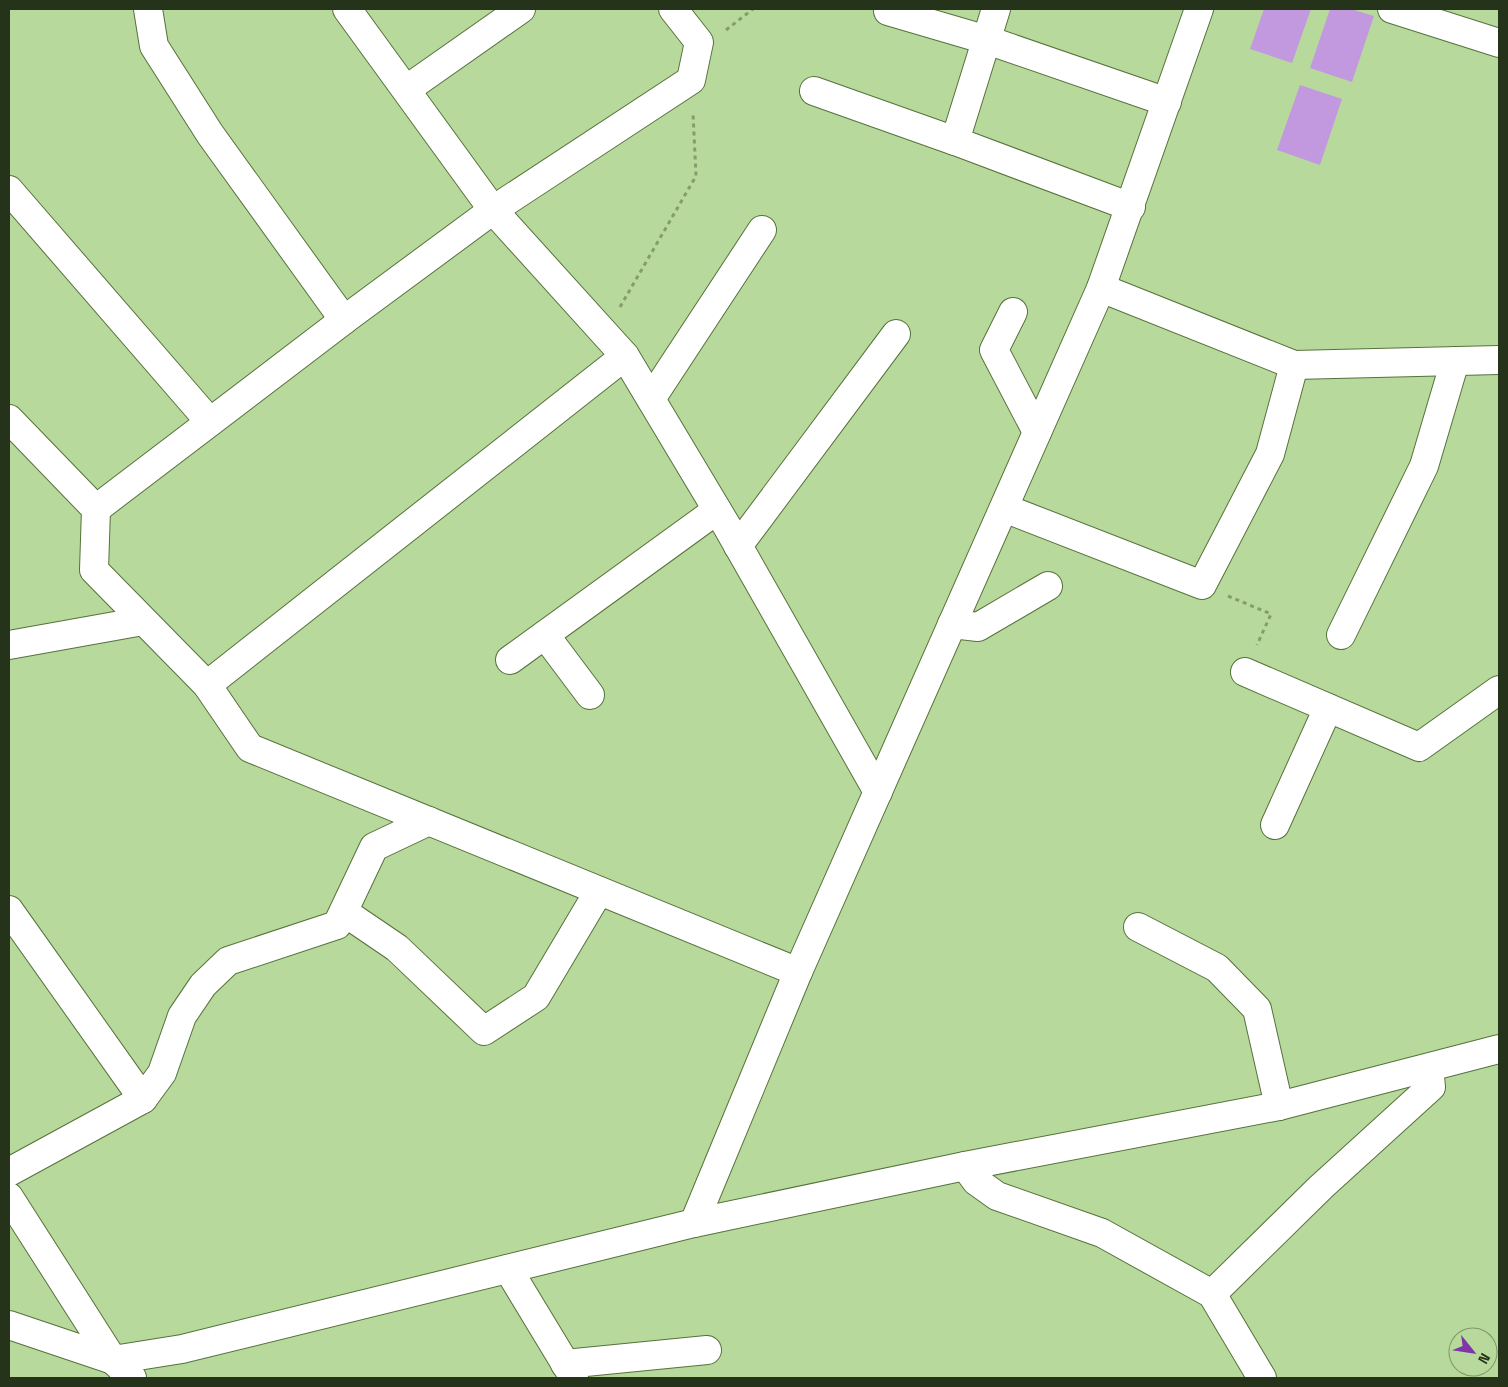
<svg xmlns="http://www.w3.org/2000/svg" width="1508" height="1387" font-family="'Space Grotesk',sans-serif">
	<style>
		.building { fill: #c299de }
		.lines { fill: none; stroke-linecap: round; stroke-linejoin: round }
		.minor-casing { stroke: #56723b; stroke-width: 30 }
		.tertiary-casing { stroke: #56723b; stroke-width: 30 }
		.path { stroke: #839d6d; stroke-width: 3; stroke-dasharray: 4 4; stroke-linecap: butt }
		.minor { stroke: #fff; stroke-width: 28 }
		.tertiary { stroke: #fff; stroke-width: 28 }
	</style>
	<rect width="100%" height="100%" fill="#b8d99c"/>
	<g class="building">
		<polygon points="1264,9 1311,9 1292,63 1250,49"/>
		<polygon points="1330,9 1351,9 1374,16 1352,82 1310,68"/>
		<polygon points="1300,85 1342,99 1320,165 1277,150"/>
	</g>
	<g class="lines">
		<g class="minor-casing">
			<g id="minor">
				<polyline points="148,9 154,46 210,134 344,320 493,210 691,80 699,42 673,9"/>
				<polyline points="347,9 493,210 625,356 728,528 878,792"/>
				<polyline points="996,9 955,141 1131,207"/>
				<polyline points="1392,9 1499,43"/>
				<polyline points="888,11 987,40 1167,102"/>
				<polyline points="407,89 521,9"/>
				<polyline points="814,91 955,141"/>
				<polyline points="9,190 210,422"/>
				<polyline points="1101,288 1294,365 1499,360"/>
				<polyline points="1013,312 994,350 1037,432"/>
				<polyline points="651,399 762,230"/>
				<polyline points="9,419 96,509 94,570 207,685 250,748 798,972"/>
				<polyline points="1004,508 1202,585 1270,454 1294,365"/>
				<polyline points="96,509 344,320"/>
				<polyline points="738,546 896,334"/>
				<polyline points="952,624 978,627 1048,586"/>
				<polyline points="545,635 590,695"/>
				<polyline points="1341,635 1424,466 1455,361"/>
				<polyline points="9,645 143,621"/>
				<polyline points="510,660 717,510"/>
				<polyline points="1245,672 1419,747 1499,690"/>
				<polyline points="207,685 625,356"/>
				<polyline points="1275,825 1328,708"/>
				<polyline points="9,910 143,1099"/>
				<polyline points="344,912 397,948 484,1031 536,997 599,891"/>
				<polyline points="1138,927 1217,968 1257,1009 1279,1106"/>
				<polyline points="965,1166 976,1181 997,1196 1102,1233 1212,1294 1262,1378"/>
				<polyline points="9,1172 143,1099 162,1073 182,1016 203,985 228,961 337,925 374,847 429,821"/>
				<polyline points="9,1197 113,1360 132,1378"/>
				<polyline points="694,1223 798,972 1101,288 1199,9"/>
				<polyline points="508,1269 574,1378"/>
				<polyline points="1212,1294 1321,1187 1431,1087 1429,1068"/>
				<polyline points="113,1360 182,1349 694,1223 965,1166 1279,1106 1499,1049"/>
				<polyline points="565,1364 707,1350"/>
			</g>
		</g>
		<g class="tertiary-casing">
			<polyline id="tertiary" points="9,1325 113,1360"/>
		</g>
		<g class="path">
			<polyline points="726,30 753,9"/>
			<polyline points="620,307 696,176 693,113"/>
			<polyline points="1228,596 1271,614 1257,645"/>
		</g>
		<use href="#minor" class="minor"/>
		<use href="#tertiary" class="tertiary"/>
	</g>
	<rect width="1508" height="1387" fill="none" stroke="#26331b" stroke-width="20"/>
	<g transform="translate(1473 1352) rotate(120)"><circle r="24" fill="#b8d99c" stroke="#7e9768"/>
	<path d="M0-4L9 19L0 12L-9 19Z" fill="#7f36a8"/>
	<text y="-8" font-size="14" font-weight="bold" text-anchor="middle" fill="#26331b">N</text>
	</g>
</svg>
